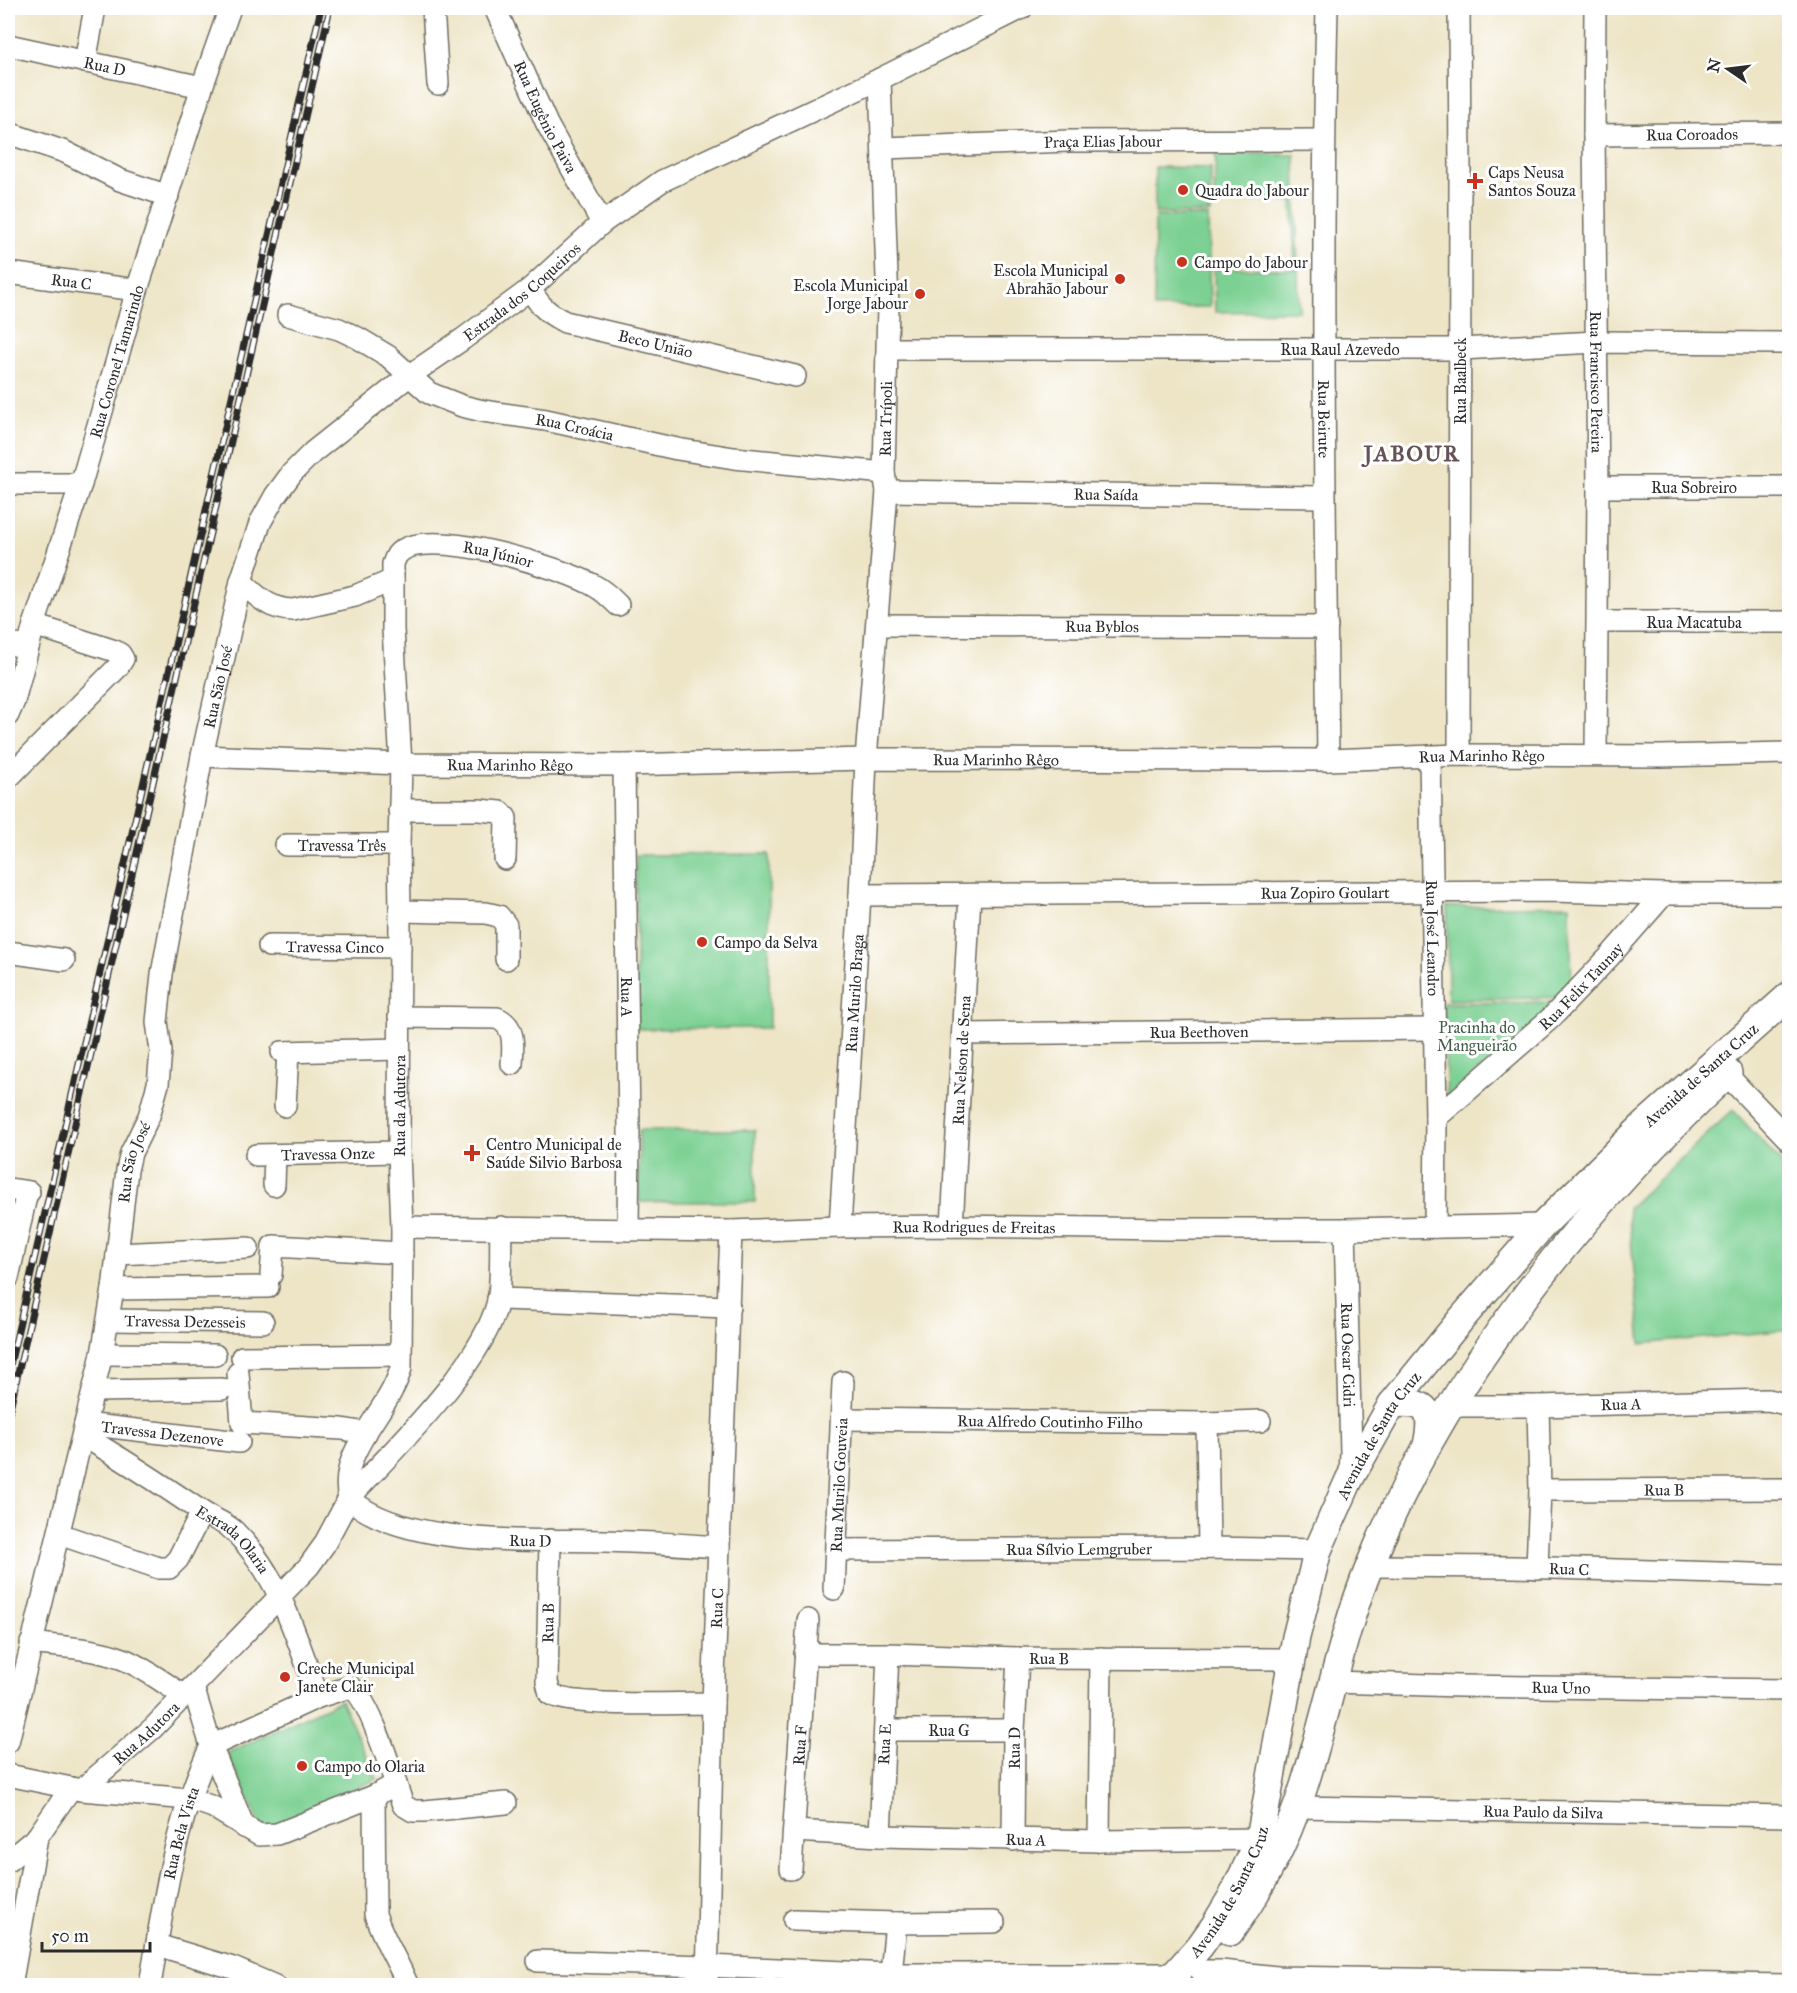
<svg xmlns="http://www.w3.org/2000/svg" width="1797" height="1993" font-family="'IM FELL Great Primer',serif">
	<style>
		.green { fill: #7cd093; stroke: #547e5f; stroke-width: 1.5 }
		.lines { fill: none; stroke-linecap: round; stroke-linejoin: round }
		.minor-casing { stroke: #6f6c62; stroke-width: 24 }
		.major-casing { stroke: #6f6c62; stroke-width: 30 }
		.minor { stroke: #fff; stroke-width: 21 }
		.major { stroke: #fff; stroke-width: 27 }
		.rail-casing { stroke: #2b2b2b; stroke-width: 7 }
		.rail { stroke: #fff; stroke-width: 4.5; stroke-dasharray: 14; stroke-linecap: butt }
		.poi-dot { fill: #c8321e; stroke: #fff; stroke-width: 2 }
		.labels { text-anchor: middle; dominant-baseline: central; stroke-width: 6; stroke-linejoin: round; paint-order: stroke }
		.street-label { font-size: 16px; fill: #2b2b2b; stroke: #fff }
		.poi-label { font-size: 16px; fill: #2b2b2b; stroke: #fff; text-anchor: start }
		.park-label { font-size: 16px; fill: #435d4a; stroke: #fff }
		.district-label { font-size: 22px; font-weight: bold; letter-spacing: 1.5px; fill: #655358; stroke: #fff }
	</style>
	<rect width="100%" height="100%" fill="#fff"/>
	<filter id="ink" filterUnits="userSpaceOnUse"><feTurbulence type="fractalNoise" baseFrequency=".0167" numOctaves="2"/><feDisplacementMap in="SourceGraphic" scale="12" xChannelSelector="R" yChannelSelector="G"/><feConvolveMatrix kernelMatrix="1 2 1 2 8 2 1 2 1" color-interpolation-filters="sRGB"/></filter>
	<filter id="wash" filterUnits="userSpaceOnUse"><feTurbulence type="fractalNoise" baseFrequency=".008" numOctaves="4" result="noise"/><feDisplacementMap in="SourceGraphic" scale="24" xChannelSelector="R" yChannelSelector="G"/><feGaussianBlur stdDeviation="1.35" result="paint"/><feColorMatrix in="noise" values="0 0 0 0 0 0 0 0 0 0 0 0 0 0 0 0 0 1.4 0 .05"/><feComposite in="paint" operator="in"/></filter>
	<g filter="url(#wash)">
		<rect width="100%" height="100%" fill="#eee5c7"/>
		<g class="green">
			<polygon points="1216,153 1295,155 1299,311 1215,312 1214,268 1295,269 1292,201 1214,200"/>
			<polygon points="1155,167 1211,168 1210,213 1155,213"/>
			<polygon points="1155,216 1208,216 1210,307 1154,308"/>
			<polygon points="769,854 769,1028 636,1029 636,855"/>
			<polygon points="1570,905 1572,997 1448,1000 1447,907"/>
			<polygon points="1562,1002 1447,1098 1443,1003"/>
			<polygon points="1733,1110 1789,1171 1789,1330 1641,1344 1628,1208"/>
			<rect x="639" y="1130" width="116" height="72"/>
			<polygon points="341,1700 377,1779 264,1832 227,1753"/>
		</g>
	</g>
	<g filter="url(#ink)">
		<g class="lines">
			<g class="minor-casing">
				<g id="minor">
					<polyline points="433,8 438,84"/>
					<path id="s1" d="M495 8 547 124 602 223"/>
					<path id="s2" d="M1327 8C1321 258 1325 509 1328 760"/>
					<polyline points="1459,8 1460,175 1459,755"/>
					<path id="s3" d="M1595 8 1594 135 1598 487 1596 755"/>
					<path id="s4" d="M8 45 202 87"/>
					<polyline points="85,62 95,8"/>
					<polyline points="8,133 65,152 120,180 168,196"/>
					<path id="s5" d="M1594 135 1790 133"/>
					<path id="s6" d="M883 148 1069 141 1324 140"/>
					<path id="s7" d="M8 273 137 290"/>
					<path id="s8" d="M530 289C540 306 547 313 565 322L795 376"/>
					<path id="s9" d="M288 315 339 329 358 338 388 356 429 393 462 406 483 411 546 420 677 449 734 458 884 473"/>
					<path id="s10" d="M888 349H1460L1597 342 1790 343"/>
					<polyline points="8,484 81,484"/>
					<path id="s11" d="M1598 487H1790"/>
					<path id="s12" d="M887 491 1324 497"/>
					<path d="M241 581C256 596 270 610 293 610L355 596 393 580"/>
					<path id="s13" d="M1598 622H1790"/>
					<path id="s14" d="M877 625 1327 627"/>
					<polyline points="8,644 28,647"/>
					<path id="s15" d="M8 715 14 701 34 625 81 484 137 290 202 87 230 8"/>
					<path id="s16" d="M202 756 401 764 624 765 866 759 1328 760 1459 755 1661 756 1790 753"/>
					<path id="s17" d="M1430 756 1436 1118 1435 1227"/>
					<path id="s18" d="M624 765 629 1130 628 1230"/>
					<polyline points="8,778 118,667 123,659 120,654 115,651 34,625"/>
					<polyline points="399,810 479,810 501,812 506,818 505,859"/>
					<path id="s19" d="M286 845H399"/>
					<path id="s20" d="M860 895 1550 891 1664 894H1790"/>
					<polyline points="400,911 486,913 499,916 506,925 506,959"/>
					<path id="s21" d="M269 946 400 947"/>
					<polyline points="8,952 64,960"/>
					<path d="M399 1017 497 1018C516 1026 513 1046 512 1064"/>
					<path id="s22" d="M963 1034 1434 1029"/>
					<polyline points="282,1052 399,1049"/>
					<polyline points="1726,1074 1790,1141"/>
					<polyline points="285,1106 288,1052"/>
					<path id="s23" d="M1436 1118 1552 1017 1609 957 1664 894"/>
					<path id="s24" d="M256 1155 399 1152"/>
					<polyline points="274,1185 275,1155"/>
					<polyline points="8,1189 29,1192"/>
					<path id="s25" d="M952 1226 970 895"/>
					<path id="s26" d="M402 1227 731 1231 840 1227 952 1226 1168 1229H1345L1543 1225"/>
					<path id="s27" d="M501 1227C500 1248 502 1281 498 1301 483 1365 394 1449 349 1498 402 1548 535 1539 605 1541 643 1542 681 1544 719 1547"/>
					<path id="s28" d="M840 1227 860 895 866 759 887 491 884 473 888 306 880 79"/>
					<path id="s29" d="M1345 1229 1351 1452 1350 1477"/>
					<polyline points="117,1254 248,1248"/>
					<polyline points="271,1275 273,1246 402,1253"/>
					<polyline points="8,1278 27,1192"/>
					<polyline points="113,1289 268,1287"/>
					<polyline points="498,1299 729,1307"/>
					<path id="s30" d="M109 1320 263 1322"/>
					<polyline points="102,1354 215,1355"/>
					<polyline points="242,1357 401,1355"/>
					<polyline points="238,1373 242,1423 342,1429 366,1433"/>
					<polyline points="94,1391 222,1389"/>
					<path id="s31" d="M1451 1406H1538L1768 1400 1790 1405"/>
					<path id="s32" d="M842 1419 1207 1423 1260 1421"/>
					<polyline points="1207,1423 1209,1548"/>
					<path id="s33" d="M85 1424 239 1442"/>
					<path id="s34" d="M83 1436C123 1459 161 1484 199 1510 210 1518 225 1522 234 1531 280 1576 297 1639 318 1697"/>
					<path id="s35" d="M1540 1490 1790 1489"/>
					<polyline points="59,1534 159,1568 169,1568 178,1559 202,1512"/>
					<path d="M550 1540 547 1682 550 1694C572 1708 681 1703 713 1703"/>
					<path id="s36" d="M837 1550 1209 1548 1318 1550"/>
					<path id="s37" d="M1369 1566 1513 1567 1790 1575"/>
					<polyline points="1537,1568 1540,1490 1538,1406"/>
					<path id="s38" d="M834 1589 843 1382"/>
					<path d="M31 1643C61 1647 95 1648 123 1659 145 1668 164 1683 184 1696"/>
					<path id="s39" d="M805 1654H888L1018 1658 1292 1659"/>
					<path id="s40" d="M1333 1682 1459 1686 1790 1690"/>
					<polyline points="193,1687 211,1746 244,1827"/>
					<path id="s41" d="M885 1730H1014"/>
					<path id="s42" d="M8 1742 102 1354 113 1289 127 1170 131 1153 149 1116 158 1084 161 1051 157 1022 162 974 202 756 241 581 260 523 275 496 292 473 313 452 410 375 463 339 530 289 602 223 662 181 880 79 1022 8"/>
					<path d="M211 1746 318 1697 350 1687C369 1695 395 1783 403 1805L413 1811H425L506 1803"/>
					<polyline points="8,1775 71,1788"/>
					<polyline points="81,1790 190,1799 213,1807 259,1835 277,1834 374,1796 396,1784"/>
					<path d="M374 1796 375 1914C383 1939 398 1961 408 1986"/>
					<path id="s43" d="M1297 1807 1790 1816"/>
					<path id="s44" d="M794 1831 880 1836 1099 1841 1260 1839"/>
					<path id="s45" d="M880 1836 888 1654"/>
					<path id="s46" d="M1013 1840 1014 1730 1018 1658"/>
					<polyline points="1099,1841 1101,1658"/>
					<path id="s47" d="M8 1861 37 1837 71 1788 81 1790 153 1728 309 1566 324 1545 349 1498C337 1451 390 1411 401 1368L402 1227 399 1152 400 911 399 845 401 764 393 629V564C394 561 395 558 397 555 422 523 562 568 593 585 603 590 610 597 618 605"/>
					<path id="s48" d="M791 1869 808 1620"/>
					<polyline points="794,1920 896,1923 994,1922"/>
					<polyline points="157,1945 233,1968 275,1986"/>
					<polyline points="538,1961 707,1966 891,1974 1175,1974"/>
					<polyline points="1201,1971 1221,1971 1277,1977 1790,1985"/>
					<polyline points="891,1974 896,1923"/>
					<polyline points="11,1986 37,1837"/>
					<path id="s49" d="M150 1986C163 1904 175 1820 211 1746"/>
					<path id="s50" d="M707 1986 713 1703 731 1231"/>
				</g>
			</g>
			<g class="major-casing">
				<g id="major">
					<path d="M1392 1404C1429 1400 1434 1412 1427 1445"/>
					<path d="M1230 1932C1257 1894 1281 1852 1297 1807 1325 1728 1338 1643 1370 1565 1446 1377 1581 1210 1728 1073"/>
					<path id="s51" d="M1161 1986 1175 1974 1200 1946 1215 1925 1233 1895 1260 1839 1296 1637 1318 1550 1349 1480 1392 1404 1463 1317 1543 1225 1645 1124 1790 995"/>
				</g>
			</g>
			<use href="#minor" class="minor"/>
			<use href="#major" class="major"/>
			<g class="rail-casing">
				<g id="rail">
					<polyline points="8,1374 321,8"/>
					<polyline points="8,1417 330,8"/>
				</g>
			</g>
			<use href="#rail" class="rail"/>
		</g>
	</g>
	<g class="poi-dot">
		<path d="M1472 172h6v6h6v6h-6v6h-6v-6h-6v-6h6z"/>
		<circle cx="1183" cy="190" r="6"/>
		<circle cx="1182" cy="262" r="6"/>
		<circle cx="1120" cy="279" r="6"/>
		<circle cx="920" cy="294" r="6"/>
		<circle cx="702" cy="942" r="6"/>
		<path d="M469 1144h6v6h6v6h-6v6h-6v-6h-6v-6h6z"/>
		<circle cx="285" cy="1677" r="6"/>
		<circle cx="302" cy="1766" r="6"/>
	</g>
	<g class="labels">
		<g class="street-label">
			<text stroke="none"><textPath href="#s4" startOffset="99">Rua D</textPath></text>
			<text stroke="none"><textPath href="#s1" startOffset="120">Rua Eugênio Paiva</textPath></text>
			<text stroke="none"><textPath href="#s5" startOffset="98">Rua Coroados</textPath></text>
			<text stroke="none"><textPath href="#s6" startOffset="220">Praça Elias Jabour</textPath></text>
			<text stroke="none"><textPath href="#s7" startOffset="64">Rua C</textPath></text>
			<text stroke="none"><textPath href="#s42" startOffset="1602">Estrada dos Coqueiros</textPath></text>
			<text stroke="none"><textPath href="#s8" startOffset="142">Beco União</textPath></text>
			<text stroke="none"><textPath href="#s10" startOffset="452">Rua Raul Azevedo</textPath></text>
			<text stroke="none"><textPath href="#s15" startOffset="370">Rua Coronel Tamarindo</textPath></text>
			<text transform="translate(1460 381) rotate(-90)">Rua Baalbeck</text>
			<text stroke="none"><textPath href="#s3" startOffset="374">Rua Francisco Pereira</textPath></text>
			<text stroke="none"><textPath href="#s28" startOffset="810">Rua Trípoli</textPath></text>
			<text stroke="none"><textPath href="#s2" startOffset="411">Rua Beirute</textPath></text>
			<text stroke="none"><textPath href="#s9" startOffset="314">Rua Croácia</textPath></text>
			<text stroke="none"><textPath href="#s11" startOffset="96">Rua Sobreiro</textPath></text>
			<text stroke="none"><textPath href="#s12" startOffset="219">Rua Saída</textPath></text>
			<text stroke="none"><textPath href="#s47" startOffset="1569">Rua Júnior</textPath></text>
			<text stroke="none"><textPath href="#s13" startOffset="96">Rua Macatuba</textPath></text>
			<text stroke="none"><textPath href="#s14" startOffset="225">Rua Byblos</textPath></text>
			<text stroke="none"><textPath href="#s42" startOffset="1080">Rua São José</textPath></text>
			<text stroke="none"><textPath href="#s16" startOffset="1280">Rua Marinho Rêgo</textPath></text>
			<text stroke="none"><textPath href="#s16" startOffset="794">Rua Marinho Rêgo</textPath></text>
			<text stroke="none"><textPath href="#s16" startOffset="308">Rua Marinho Rêgo</textPath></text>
			<text stroke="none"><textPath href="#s19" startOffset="56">Travessa Três</textPath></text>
			<text stroke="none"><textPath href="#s20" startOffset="465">Rua Zopiro Goulart</textPath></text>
			<text stroke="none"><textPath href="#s17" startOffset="182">Rua José Leandro</textPath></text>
			<text stroke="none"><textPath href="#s21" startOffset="66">Travessa Cinco</textPath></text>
			<text stroke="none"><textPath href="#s23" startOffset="196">Rua Felix Taunay</textPath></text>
			<text stroke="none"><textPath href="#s28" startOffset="234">Rua Murilo Braga</textPath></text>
			<text stroke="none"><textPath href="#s18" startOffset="232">Rua A</textPath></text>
			<text stroke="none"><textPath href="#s22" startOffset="236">Rua Beethoven</textPath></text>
			<text stroke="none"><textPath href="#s25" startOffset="166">Rua Nelson de Sena</textPath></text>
			<text stroke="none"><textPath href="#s51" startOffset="1090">Avenida de Santa Cruz</textPath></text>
			<text stroke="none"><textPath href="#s47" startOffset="912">Rua da Adutora</textPath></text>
			<text stroke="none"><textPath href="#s24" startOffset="72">Travessa Onze</textPath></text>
			<text stroke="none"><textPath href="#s42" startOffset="594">Rua São José</textPath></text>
			<text stroke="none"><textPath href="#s26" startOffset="572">Rua Rodrigues de Freitas</textPath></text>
			<text stroke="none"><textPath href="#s30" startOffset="76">Travessa Dezesseis</textPath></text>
			<text stroke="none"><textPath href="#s29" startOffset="126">Rua Oscar Cidri</textPath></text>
			<text stroke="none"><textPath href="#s31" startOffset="170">Rua A</textPath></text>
			<text stroke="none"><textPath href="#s32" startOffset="208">Rua Alfredo Coutinho Filho</textPath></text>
			<text stroke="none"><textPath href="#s33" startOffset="78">Travessa Dezenove</textPath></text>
			<text stroke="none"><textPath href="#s51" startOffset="604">Avenida de Santa Cruz</textPath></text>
			<text stroke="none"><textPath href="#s38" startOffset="104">Rua Murilo Gouveia</textPath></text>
			<text stroke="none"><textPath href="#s35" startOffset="124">Rua B</textPath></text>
			<text stroke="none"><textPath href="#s27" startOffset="513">Rua D</textPath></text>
			<text stroke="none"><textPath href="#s34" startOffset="183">Estrada Olaria</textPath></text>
			<text stroke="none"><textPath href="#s36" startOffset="242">Rua Sílvio Lemgruber</textPath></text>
			<text stroke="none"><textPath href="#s37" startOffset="200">Rua C</textPath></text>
			<text stroke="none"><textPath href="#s50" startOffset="378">Rua C</textPath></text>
			<text transform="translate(548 1623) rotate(-89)">Rua B</text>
			<text stroke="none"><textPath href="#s39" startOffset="244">Rua B</textPath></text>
			<text stroke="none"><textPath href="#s40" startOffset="228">Rua Uno</textPath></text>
			<text stroke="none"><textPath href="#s41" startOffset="64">Rua G</textPath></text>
			<text stroke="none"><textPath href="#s47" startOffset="194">Rua Adutora</textPath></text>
			<text stroke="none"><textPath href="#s48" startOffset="124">Rua F</textPath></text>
			<text stroke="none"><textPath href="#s45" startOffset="92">Rua E</textPath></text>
			<text stroke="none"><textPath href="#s46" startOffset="92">Rua D</textPath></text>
			<text stroke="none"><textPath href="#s43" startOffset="246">Rua Paulo da Silva</textPath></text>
			<text stroke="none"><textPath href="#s49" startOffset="156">Rua Bela Vista</textPath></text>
			<text stroke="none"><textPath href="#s44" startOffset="232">Rua A</textPath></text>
			<text stroke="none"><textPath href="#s51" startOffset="118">Avenida de Santa Cruz</textPath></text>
		</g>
		<g class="poi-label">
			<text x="1488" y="172">Caps Neusa<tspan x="1488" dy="18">Santos Souza</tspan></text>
			<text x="1195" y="190">Quadra do Jabour</text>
			<text x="1194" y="262">Campo do Jabour</text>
			<text x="1108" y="270" text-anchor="end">Escola Municipal<tspan x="1108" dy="18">Abrahão Jabour</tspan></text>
			<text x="908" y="285" text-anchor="end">Escola Municipal<tspan x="908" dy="18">Jorge Jabour</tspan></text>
			<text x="714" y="942">Campo da Selva</text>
			<text x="486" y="1144">Centro Municipal de<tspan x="486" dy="18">Saúde Silvio Barbosa</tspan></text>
			<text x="297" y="1668">Creche Municipal<tspan x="297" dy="18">Janete Clair</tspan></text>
			<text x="314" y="1766">Campo do Olaria</text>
		</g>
		<g class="park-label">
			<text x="1477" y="1027">Pracinha do<tspan x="1477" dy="18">Mangueirão</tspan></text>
		</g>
		<g class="district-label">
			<text x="1412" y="453">JABOUR</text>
		</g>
	</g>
	<rect width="1797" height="1993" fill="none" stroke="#fff" stroke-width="30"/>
	<g transform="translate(1728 69) rotate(284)" stroke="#ffffff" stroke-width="4.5" paint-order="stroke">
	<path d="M0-4.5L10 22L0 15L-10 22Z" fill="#2b2b2b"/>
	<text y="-9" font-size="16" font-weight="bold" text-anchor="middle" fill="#2b2b2b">N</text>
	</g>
	<path d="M42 1942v9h108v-9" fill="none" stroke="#2b2b2b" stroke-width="3"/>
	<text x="51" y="1942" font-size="18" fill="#2b2b2b" stroke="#ffffff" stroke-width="4.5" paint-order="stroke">50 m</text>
</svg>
